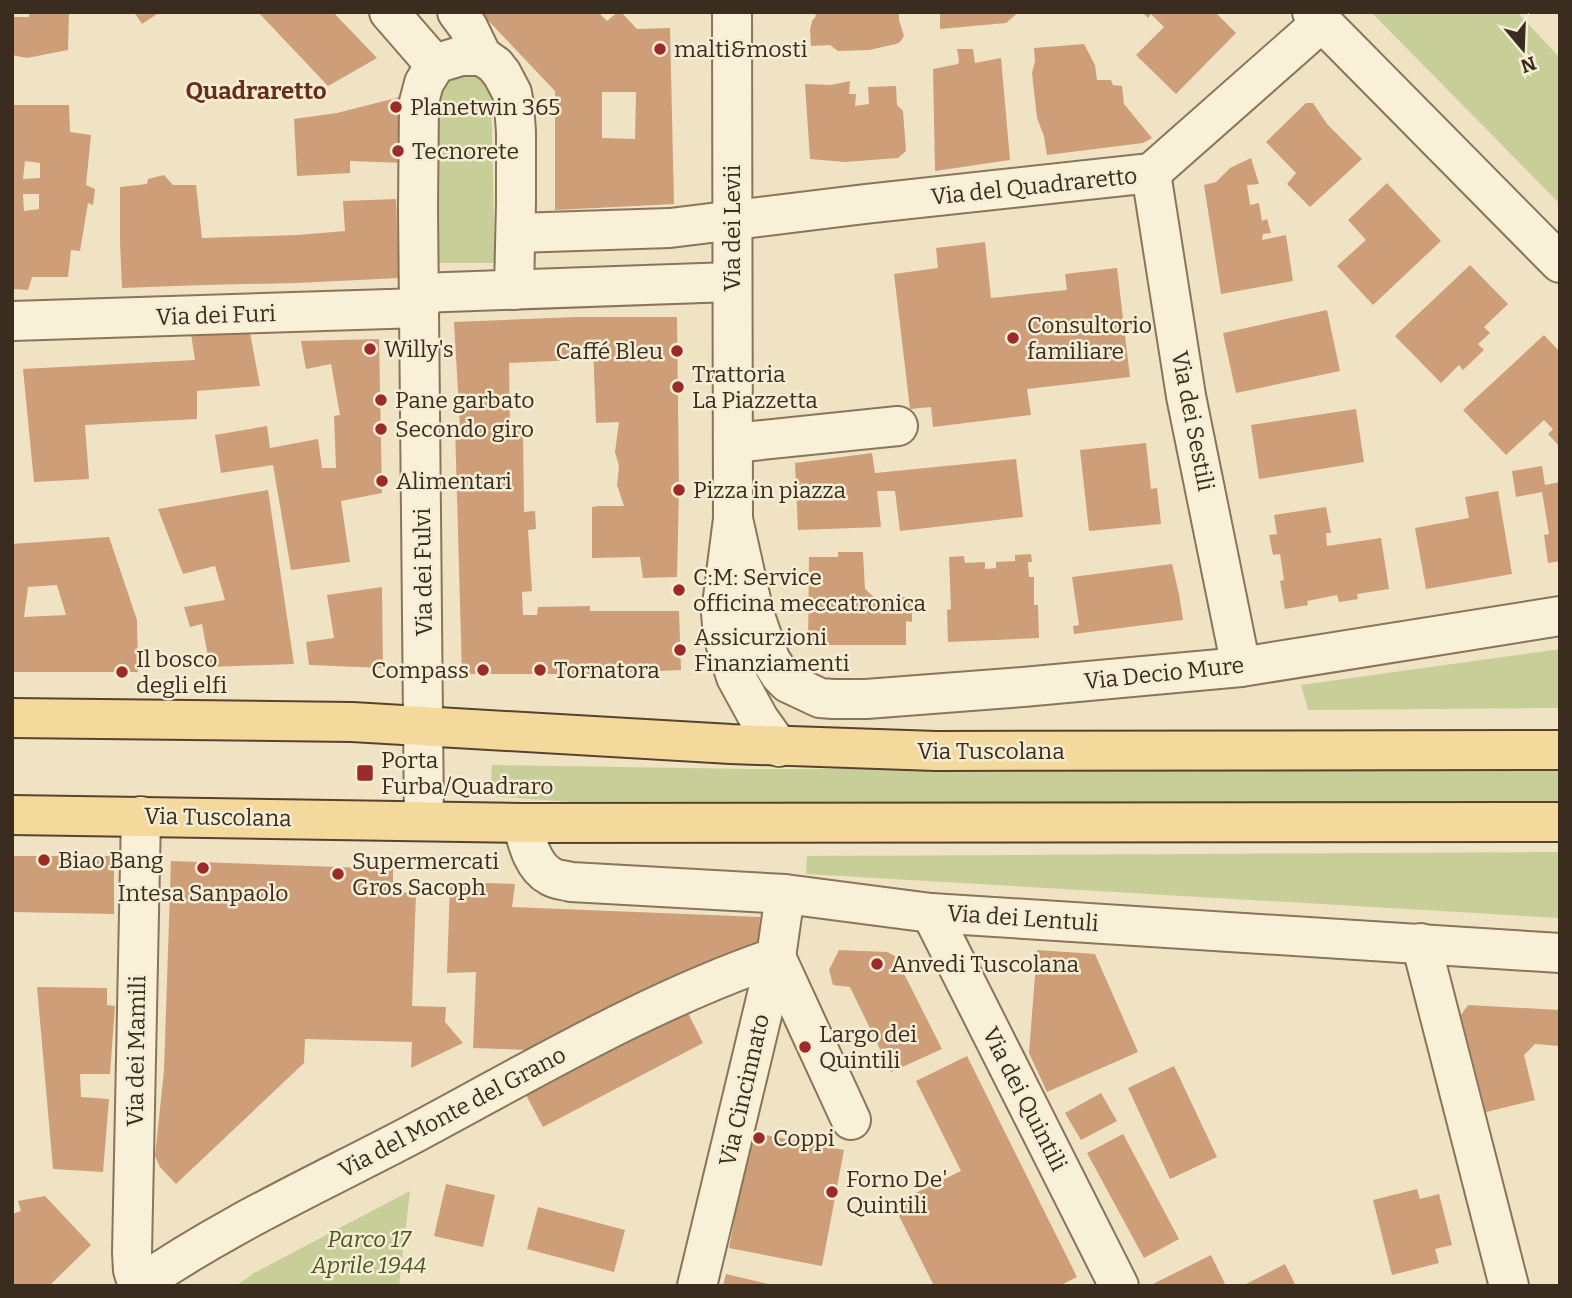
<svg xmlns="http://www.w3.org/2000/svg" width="1572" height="1298" font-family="Bitter,serif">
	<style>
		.green { fill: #c7ce98 }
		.building { fill: #ce9e79; fill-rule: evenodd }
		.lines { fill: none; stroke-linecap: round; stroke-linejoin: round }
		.minor-casing { stroke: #8a745a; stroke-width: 42 }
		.major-casing { stroke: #58422e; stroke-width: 42 }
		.minor { stroke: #f9f0d8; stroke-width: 38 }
		.major { stroke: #f3d99c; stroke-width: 38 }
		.poi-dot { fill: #9b2a29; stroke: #f6edd4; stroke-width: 2.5 }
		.labels { text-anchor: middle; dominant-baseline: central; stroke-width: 5; stroke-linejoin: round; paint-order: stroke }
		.poi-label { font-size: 23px; fill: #3a2c1e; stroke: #f6edd4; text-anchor: start }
		.street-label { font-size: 23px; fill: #3a2c1e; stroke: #f6edd4 }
		.park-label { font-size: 23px; font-style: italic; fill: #495725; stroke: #f6edd4 }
		.neighbourhood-label { font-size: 24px; font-weight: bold; fill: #682e1d; stroke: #f6edd4 }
	</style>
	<rect width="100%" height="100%" fill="#efe3c4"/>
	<g class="green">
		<polygon points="1371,12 1517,12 1560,58 1560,204"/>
		<polygon points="471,69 484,82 491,94 495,263 436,263 440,89 449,73"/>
		<polygon points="1560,649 1560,708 1308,710 1301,685"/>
		<polygon points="492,765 749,769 1560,768 1560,803 613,805 490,796"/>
		<polygon points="1560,852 1560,918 806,874 807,856"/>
		<polygon points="410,1191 399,1286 236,1286 254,1273"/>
	</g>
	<g class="building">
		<polygon points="29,12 69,12 68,50 27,58 12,55 12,17 29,17"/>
		<polygon points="134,12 160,12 142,24"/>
		<polygon points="258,12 333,12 377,58 328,86"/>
		<path d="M480 12H598L607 21 618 12H621L637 29 670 28 674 204 555 210V91ZM602 92H636L635 139 602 138Z"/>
		<polygon points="814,12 899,12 899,20 904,36 900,42 896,44 869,50 838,51 830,45 811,46 810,30 812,21 816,16"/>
		<polygon points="940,12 1019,12 1006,23 940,29"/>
		<polygon points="1142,12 1215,12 1236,33 1176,94 1136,55 1164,27 1151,14 1148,18"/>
		<polygon points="1084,44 1095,65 1097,80 1111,80 1113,85 1122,86 1124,104 1152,138 1143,143 1047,155 1044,136 1037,118 1032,73 1035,61 1034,48"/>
		<polygon points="957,49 973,49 975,63 1001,58 1010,160 935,171 933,69 958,64 959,60"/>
		<polygon points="850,81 849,94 856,94 855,106 869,104 868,87 896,86 897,105 903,111 906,151 898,158 845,162 810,159 805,84 831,85"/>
		<polygon points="400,97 404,163 350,161 350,173 297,176 294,119 337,113"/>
		<polygon points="1306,103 1313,103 1327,124 1362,159 1310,207 1287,184 1296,173 1266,142"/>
		<path d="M12 105H69L70 132 91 135 86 185 95 189 93 205 88 203 80 251 71 250 68 277H32L28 290 12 289ZM25 161 40 163V178L23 179ZM23 194H39V209L24 211Z"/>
		<polygon points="1251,158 1259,184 1247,185 1250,205 1259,203 1262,221 1267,219 1271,233 1263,234 1262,240 1286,235 1293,281 1221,294 1204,185 1216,182 1230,168"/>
		<polygon points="164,175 173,185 196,185 202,238 298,235 345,231 343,201 396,199 399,278 297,283 203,285 122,288 120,242 120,187 147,184 148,179"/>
		<polygon points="1387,183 1441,241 1373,305 1337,266 1366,240 1348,220"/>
		<polygon points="985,242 991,298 1067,290 1065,274 1117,268 1130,377 1027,389 1031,415 933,427 931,407 910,409 894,274 938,268 936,248"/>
		<polygon points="1470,265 1508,304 1484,327 1490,333 1478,344 1484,350 1463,370 1459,365 1441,383 1395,336"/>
		<polygon points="1327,310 1340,371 1236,393 1223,333"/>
		<polygon points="576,317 677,317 679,490 677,577 643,578 640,557 592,558 592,507 599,506 624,506 617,485 619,466 615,452 619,422 596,423 593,346 583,345 583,354 578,360 509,363 510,426 523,427 524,512 535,511 536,529 528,530 532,591 522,592 523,615 537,615 538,607 590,606 590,611 679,611 681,670 590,674 462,674 455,426 460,426 454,322"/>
		<polygon points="250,333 260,386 197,391 197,419 85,425 89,479 34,482 23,369 195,360 191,334"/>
		<polygon points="1544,335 1560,352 1560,447 1548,434 1553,429 1544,420 1506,455 1463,410"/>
		<polygon points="379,339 382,493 341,501 350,562 291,570 273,465 221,473 215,435 267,426 270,448 318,439 322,468 336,468 334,416 340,415 331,364 306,369 301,341"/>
		<polygon points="1356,409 1364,462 1259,479 1251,425"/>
		<polygon points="1146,443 1151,489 1157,488 1161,524 1089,531 1080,450"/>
		<polygon points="872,453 875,473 1016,459 1023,517 900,531 895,491 877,491 881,527 798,530 795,463"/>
		<polygon points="1542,466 1545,485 1560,482 1560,561 1548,563 1544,535 1549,534 1542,492 1516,497 1512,471"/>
		<polygon points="268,490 294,664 210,667 202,624 190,627 184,607 225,600 215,566 183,574 158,509"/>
		<polygon points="1498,491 1512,574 1426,589 1415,528 1469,518 1465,497"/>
		<polygon points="1326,507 1331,533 1326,533 1327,546 1381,538 1389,589 1357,594 1358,599 1339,602 1337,595 1307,601 1308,605 1285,609 1280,581 1284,580 1280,554 1273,555 1269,535 1277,534 1274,515"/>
		<path d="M109 537 137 620 138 672H12V544ZM57 585 66 615 24 617 28 587Z"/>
		<polygon points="838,552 863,552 865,589 875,598 912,597 912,622 906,621 906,645 808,645 809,557 838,557"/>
		<polygon points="1031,554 1032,562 1028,562 1029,577 1034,577 1034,605 1038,605 1039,638 948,642 947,610 951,609 949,557 964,556 965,563 985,562 985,569 996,568 996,562 1015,561 1015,555"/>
		<polygon points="1172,564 1179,594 1183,620 1074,634 1073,626 1079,625 1072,577"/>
		<polygon points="382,587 383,668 309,665 306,642 334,638 327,595"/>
		<polygon points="12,856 114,856 114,914 12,912"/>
		<polygon points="171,861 393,869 393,892 416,893 412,1006 446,1007 445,1022 463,1043 411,1068 412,1042 305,1039 304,1063 176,1184 160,1167 155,1156 164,1070"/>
		<polygon points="450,882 515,884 512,907 760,917 758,944 528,1050 473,1048 476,972 447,973"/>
		<polygon points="839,950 887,952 895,956 942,1049 891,1072 850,987 833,985 829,970"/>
		<polygon points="1037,950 1095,954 1138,1052 1047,1092 1029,1053"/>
		<polygon points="37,987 107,988 107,1005 115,1006 110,1074 80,1074 81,1097 109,1099 103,1172 53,1169"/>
		<polygon points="1468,1005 1560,1010 1560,1046 1535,1044 1524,1055 1535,1100 1486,1112 1461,1015"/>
		<polygon points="687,1011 703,1043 543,1127 526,1095"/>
		<polygon points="967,1056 1077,1277 1059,1286 934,1286 893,1204 961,1171 916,1081"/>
		<polygon points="1174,1066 1217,1157 1170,1179 1128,1088"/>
		<polygon points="1101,1093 1117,1121 1081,1140 1065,1113"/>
		<polygon points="751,1132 844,1150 822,1266 729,1248"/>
		<polygon points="1123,1134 1179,1239 1144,1258 1087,1153"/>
		<polygon points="446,1184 495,1195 483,1247 434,1236"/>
		<polygon points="1417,1189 1420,1199 1439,1194 1452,1245 1435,1249 1439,1263 1392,1275 1373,1200"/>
		<polygon points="45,1196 91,1245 49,1286 12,1286 12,1214 21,1211 18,1201"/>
		<polygon points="538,1207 625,1230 614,1272 527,1249"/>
		<polygon points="1211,1255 1226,1286 1149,1286"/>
		<polygon points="1285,1264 1296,1286 1242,1286"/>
		<polygon points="726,1274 772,1285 772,1286 723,1286"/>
	</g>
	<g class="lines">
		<g class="minor-casing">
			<g id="minor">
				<polyline points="389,12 435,65"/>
				<polyline points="457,12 468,27 482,56"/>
				<polyline points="732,12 733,519 721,613 723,636 736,677 759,719 779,747"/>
				<polyline points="1312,12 1560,263"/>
				<polyline points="1151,173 1186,396 1241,667"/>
				<polyline points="516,233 670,228 865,204 1151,173 1322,22"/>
				<polyline points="419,293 731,282"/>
				<polyline points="12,321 420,308"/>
				<polyline points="733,443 898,426"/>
				<polyline points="733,519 754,613 770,659 780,675 788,683 820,698 833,699 866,699 1023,687 1241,667 1560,616"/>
				<polyline points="424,821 418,208 419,102 424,83 435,65 444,61 461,56 482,56 495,65 502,74 512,93 514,105 516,132 516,203 514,290"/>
				<path d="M522 823C527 841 532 866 550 876 556 880 564 880 571 882L785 894 931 913 1560 953"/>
				<polyline points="931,913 1119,1286"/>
				<polyline points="1421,943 1509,1286"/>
				<path d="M138 1286C224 1226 320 1183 413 1134 531 1071 648 1001 776 957L851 1120"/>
				<polyline points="138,1286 133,1270 132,1253 141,816"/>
				<polyline points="697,1286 776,957 785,894"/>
			</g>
		</g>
		<g class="major-casing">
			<g id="major">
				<polyline points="12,718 352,722 731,744 936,751 1560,750"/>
				<polyline points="12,815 522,823 1560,822"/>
			</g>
		</g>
		<use href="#minor" class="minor"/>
		<use href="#major" class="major"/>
	</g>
	<g class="poi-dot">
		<circle cx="660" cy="49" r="7"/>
		<circle cx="396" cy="107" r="7"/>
		<circle cx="398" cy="151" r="7"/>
		<circle cx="1013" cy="338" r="7"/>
		<circle cx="370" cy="349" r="7"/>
		<circle cx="677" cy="351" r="7"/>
		<circle cx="678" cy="387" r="7"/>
		<circle cx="381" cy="400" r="7"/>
		<circle cx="381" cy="429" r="7"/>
		<circle cx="382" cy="481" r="7"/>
		<circle cx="679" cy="490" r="7"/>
		<circle cx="679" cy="590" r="7"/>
		<circle cx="680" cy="650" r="7"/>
		<circle cx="483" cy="670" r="7"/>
		<circle cx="540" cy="670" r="7"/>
		<circle cx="122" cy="672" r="7"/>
		<rect x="356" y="764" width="18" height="18" rx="3.5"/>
		<circle cx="44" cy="860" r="7"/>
		<circle cx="203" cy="868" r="7"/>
		<circle cx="338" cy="874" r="7"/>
		<circle cx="877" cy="964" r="7"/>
		<circle cx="805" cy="1047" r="7"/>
		<circle cx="759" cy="1138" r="7"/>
		<circle cx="832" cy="1192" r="7"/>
	</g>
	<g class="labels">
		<g class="poi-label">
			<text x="674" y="49">malti&amp;mosti</text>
			<text x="410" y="107">Planetwin 365</text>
			<text x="412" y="151">Tecnorete</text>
			<text x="1027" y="325">Consultorio<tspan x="1027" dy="26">familiare</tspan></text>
			<text x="384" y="349">Willy's</text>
			<text x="663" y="351" text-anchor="end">Caffé Bleu</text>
			<text x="692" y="374">Trattoria<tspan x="692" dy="26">La Piazzetta</tspan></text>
			<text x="395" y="400">Pane garbato</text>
			<text x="395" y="429">Secondo giro</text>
			<text x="396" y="481">Alimentari</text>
			<text x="693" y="490">Pizza in piazza</text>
			<text x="693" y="577">C:M: Service<tspan x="693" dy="26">officina meccatronica</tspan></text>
			<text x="694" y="637">Assicurzioni<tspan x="694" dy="26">Finanziamenti</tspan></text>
			<text x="136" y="659">Il bosco<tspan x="136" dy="26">degli elfi</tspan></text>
			<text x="469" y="670" text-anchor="end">Compass</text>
			<text x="554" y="670">Tornatora</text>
			<text x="381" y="760">Porta<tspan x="381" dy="26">Furba/Quadraro</tspan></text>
			<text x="58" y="860">Biao Bang</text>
			<text x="352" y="861">Supermercati<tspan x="352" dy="26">Gros Sacoph</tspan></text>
			<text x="203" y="893" text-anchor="middle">Intesa Sanpaolo</text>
			<text x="891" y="964">Anvedi Tuscolana</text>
			<text x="819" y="1034">Largo dei<tspan x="819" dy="26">Quintili</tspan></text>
			<text x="773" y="1138">Coppi</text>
			<text x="846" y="1179">Forno De'<tspan x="846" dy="26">Quintili</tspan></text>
		</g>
		<g class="street-label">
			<text transform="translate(1034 186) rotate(-6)">Via del Quadraretto</text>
			<text transform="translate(732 228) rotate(-90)">Via dei Levii</text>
			<text transform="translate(216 315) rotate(-2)">Via dei Furi</text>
			<text transform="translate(1193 421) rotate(79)">Via dei Sestili</text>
			<text transform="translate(423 572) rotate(-91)">Via dei Fulvi</text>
			<text transform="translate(1164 673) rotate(-6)">Via Decio Mure</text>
			<text x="991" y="751">Via Tuscolana</text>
			<text transform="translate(218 817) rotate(1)">Via Tuscolana</text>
			<text transform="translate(1023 918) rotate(4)">Via dei Lentuli</text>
			<text transform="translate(136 1051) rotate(-89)">Via dei Mamili</text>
			<text transform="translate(744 1090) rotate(-77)">Via Cincinnato</text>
			<text transform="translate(1025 1099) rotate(63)">Via dei Quintili</text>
			<text transform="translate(452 1112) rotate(-28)">Via del Monte del Grano</text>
		</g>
		<g class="park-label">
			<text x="369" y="1239">Parco 17<tspan x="369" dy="26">Aprile 1944</tspan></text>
		</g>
		<g class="neighbourhood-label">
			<text x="256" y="91">Quadraretto</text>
		</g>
	</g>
	<rect width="1572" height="1298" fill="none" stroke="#3a2c1e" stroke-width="28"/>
	<g transform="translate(1523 49) rotate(161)" stroke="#f6edd4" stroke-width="5" paint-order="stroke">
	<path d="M0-5L12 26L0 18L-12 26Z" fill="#3a2c1e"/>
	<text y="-10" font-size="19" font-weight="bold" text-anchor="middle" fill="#3a2c1e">N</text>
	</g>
</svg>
